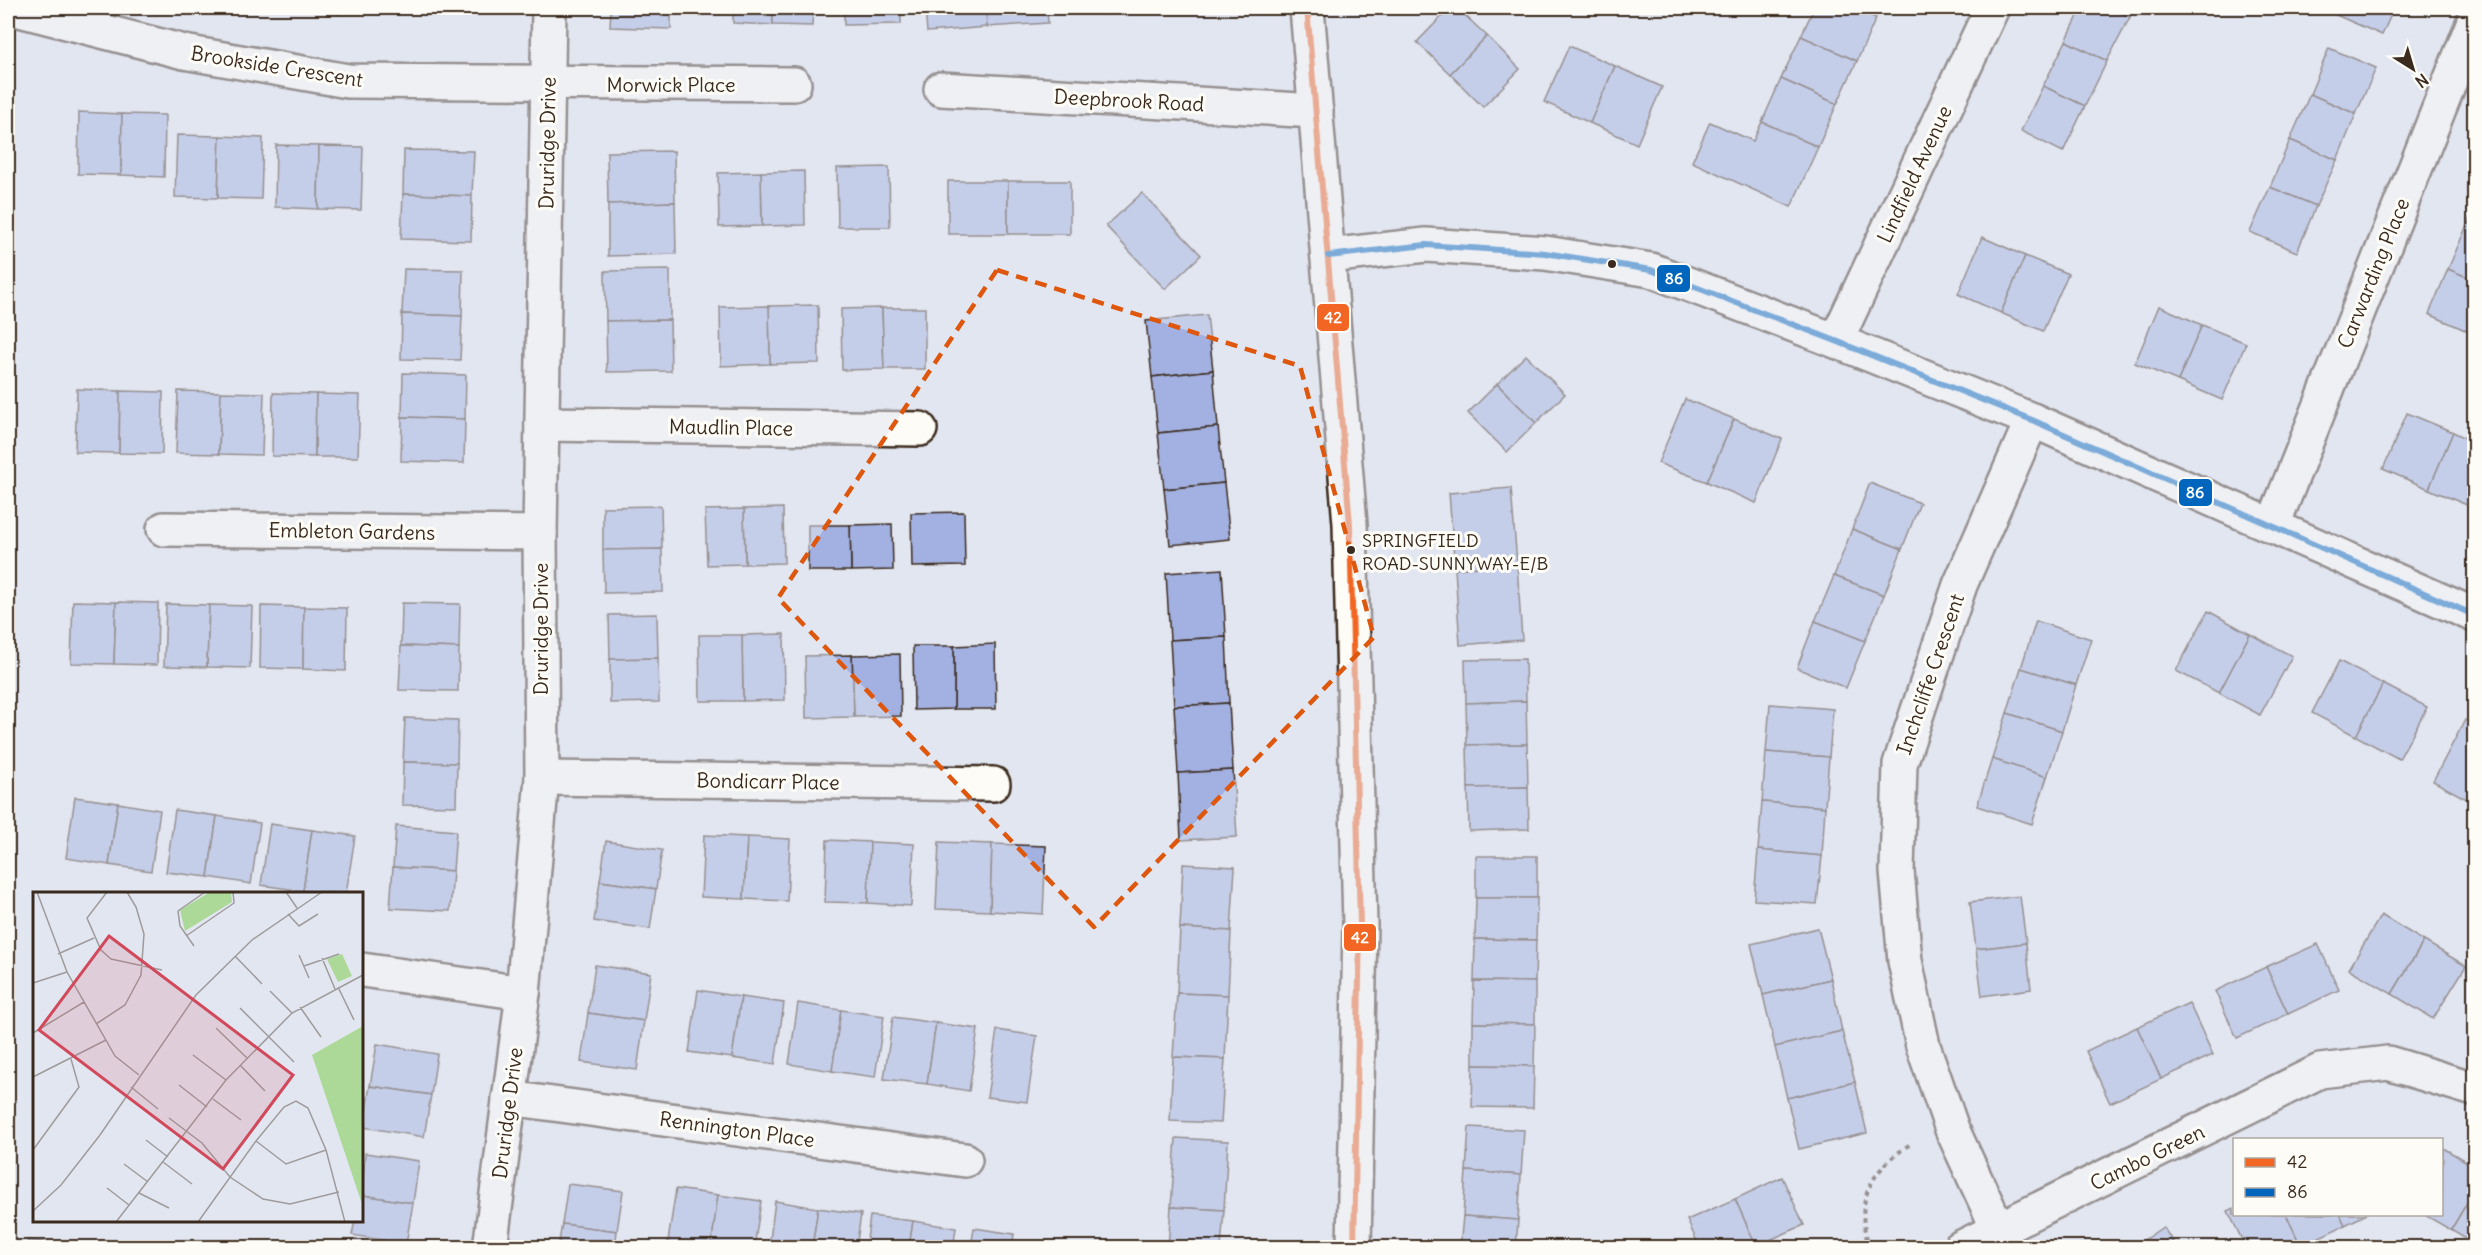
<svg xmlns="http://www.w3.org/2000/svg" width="2482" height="1255" font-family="Delius,sans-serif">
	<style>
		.building { fill: #a2b1e1; stroke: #3b2a1e; stroke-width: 1.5 }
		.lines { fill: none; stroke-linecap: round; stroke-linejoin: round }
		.minor-casing { stroke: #3b2a1e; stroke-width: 38 }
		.major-casing { stroke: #3b2a1e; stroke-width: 38 }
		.path { stroke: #3b2a1e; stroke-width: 4; stroke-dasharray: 4.5 4.5; stroke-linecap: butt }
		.minor { stroke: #fdfcf7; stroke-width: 33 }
		.major { stroke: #fdfcf7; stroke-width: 33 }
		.bus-1-casing { stroke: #fdfcf7; stroke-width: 10 }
		.bus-2-casing { stroke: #fdfcf7; stroke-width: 10 }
		.bus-1 { stroke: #f26522; stroke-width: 6 }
		.bus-2 { stroke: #0065bd; stroke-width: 6 }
		.marked { fill: none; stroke: #df570d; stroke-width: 4.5; stroke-dasharray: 12 8; stroke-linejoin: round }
		.bus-dot { fill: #3b2a1e; stroke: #fdfcf7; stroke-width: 2 }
		.labels { text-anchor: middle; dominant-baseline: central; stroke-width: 6; stroke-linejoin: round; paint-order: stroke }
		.bus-label { font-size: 18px; fill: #3b2a1e; stroke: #fdfcf7; text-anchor: start }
		.street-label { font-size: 20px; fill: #3b2a1e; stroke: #fdfcf7 }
		.inset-road { fill: none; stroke: #9f9b9c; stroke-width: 1.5 }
		.view { fill: #d1495b; fill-opacity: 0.15; stroke: #d1495b; stroke-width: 3 }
		.inset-edge { fill: none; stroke: #3b2a1e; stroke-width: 3 }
		.line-badge { stroke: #fdfcf7; stroke-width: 2 }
		.badge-label { font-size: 16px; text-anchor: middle; font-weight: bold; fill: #fff }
	</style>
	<rect width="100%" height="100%" fill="#e2e6f0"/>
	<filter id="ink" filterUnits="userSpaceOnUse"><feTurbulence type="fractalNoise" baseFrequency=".0167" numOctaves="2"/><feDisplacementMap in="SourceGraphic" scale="12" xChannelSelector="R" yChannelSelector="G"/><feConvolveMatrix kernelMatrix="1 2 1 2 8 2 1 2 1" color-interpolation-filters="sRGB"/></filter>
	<g filter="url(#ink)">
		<g class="building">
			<polygon points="313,8 341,8 340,14"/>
			<polygon points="611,8 671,8 671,29 610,27"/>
			<polygon points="733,8 773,8 773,25 733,23"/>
			<polygon points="773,8 813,8 812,26 773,25"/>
			<polygon points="844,8 901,8 901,24 844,25"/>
			<polygon points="925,8 986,8 987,27 927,32"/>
			<polygon points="986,8 1047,8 1048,23 987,27"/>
			<polygon points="1092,8 1108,8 1102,15"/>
			<polygon points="1450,8 1457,8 1487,36 1450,74 1417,42"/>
			<polygon points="1814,8 1853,8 1876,18 1857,61 1801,36"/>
			<polygon points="2082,8 2111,8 2130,17 2107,61 2066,41"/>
			<polygon points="2111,8 2134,8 2130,17"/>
			<polygon points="2339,8 2394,8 2382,35 2336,15"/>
			<polygon points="1487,36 1520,69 1483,107 1450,74"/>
			<polygon points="1801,36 1857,61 1837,104 1781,79"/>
			<polygon points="2066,41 2107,61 2085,106 2043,86"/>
			<polygon points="1569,46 1615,66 1590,123 1544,102"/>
			<polygon points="2329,48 2376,68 2356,114 2310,94"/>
			<polygon points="1615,66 1662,87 1637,144 1590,123"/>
			<polygon points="1781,79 1837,104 1818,147 1762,122"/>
			<polygon points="2043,86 2085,106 2063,152 2021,131"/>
			<polygon points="2310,94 2356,114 2337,160 2290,140"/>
			<polygon points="79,112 122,114 121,175 78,174"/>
			<polygon points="122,114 165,115 164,177 121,175"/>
			<polygon points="1710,122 1753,141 1762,122 1818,147 1791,207 1692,162"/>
			<polygon points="177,135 220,136 218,198 175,197"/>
			<polygon points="220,136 263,138 261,199 218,198"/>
			<polygon points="2290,140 2337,160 2316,206 2270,187"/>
			<polygon points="276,145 319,146 318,209 275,207"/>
			<polygon points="319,146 363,147 361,210 318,209"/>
			<polygon points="404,150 474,151 472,196 403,194"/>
			<polygon points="674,151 675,202 608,204 607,152"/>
			<polygon points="889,167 890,227 838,227 837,168"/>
			<polygon points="804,171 805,225 762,226 761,172"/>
			<polygon points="761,172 762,226 719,227 718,173"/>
			<rect x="948" y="181" width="60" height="53"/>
			<rect x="1008" y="181" width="62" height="53"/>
			<polygon points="2270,187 2316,206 2297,252 2250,232"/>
			<polygon points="1142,193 1201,255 1165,289 1106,226"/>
			<polygon points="403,194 472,196 471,241 401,239"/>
			<polygon points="675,202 676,254 608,256 608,204"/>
			<polygon points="2474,208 2474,226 2468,223"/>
			<polygon points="2468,223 2474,226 2474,280 2448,269"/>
			<polygon points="1982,237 2025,256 2001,313 1958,294"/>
			<polygon points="2025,256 2068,274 2043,331 2001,313"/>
			<polygon points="404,269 463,270 462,316 402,314"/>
			<polygon points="2448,269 2474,280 2474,334 2429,314"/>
			<polygon points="670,270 670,320 606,321 605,271"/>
			<polygon points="818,305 819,363 770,364 769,306"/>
			<polygon points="769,306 770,364 721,366 720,307"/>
			<polygon points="2159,306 2202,325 2178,381 2135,363"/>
			<polygon points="882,308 884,369 842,370 841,309"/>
			<polygon points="882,308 925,308 925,369 884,369"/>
			<polygon points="402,314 462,316 460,360 401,359"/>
			<polygon points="1207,315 1213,370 1152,377 1146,321"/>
			<polygon points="670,320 671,371 607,372 606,321"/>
			<polygon points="2202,325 2246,343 2222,400 2178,381"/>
			<polygon points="1526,355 1565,394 1536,423 1497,384"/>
			<polygon points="1213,370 1218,427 1158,433 1152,377"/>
			<polygon points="403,373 466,375 465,419 402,417"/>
			<polygon points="1497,384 1536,423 1507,452 1468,413"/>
			<polygon points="77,389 120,391 119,453 75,452"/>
			<polygon points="120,391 163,392 162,454 119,453"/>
			<polygon points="178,391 221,392 219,454 176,453"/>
			<polygon points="221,392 264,393 262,455 219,454"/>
			<polygon points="273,393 316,394 315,457 272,456"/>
			<polygon points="316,394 360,395 358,457 315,457"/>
			<polygon points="1685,399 1734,419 1707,482 1658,463"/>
			<polygon points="2407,413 2453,432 2429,489 2383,469"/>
			<polygon points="402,417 465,419 464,463 401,461"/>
			<polygon points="1734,419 1782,439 1756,503 1707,482"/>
			<polygon points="1218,427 1224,483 1164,489 1158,433"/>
			<polygon points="2453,432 2474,442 2474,508 2429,489"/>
			<polygon points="1224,483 1230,539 1170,545 1164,489"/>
			<polygon points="1870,483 1920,503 1902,549 1852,529"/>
			<polygon points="1511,488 1517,564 1455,569 1449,493"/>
			<polygon points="661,506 662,549 603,550 603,507"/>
			<polygon points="783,508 784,563 745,564 744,509"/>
			<polygon points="744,509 745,564 707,565 705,510"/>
			<polygon points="964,512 965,566 912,567 911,513"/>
			<polygon points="892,524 893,570 851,571 850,525"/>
			<polygon points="808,525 850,525 851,571 808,571"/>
			<polygon points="1852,529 1902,549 1884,595 1834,576"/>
			<polygon points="662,549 663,592 604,593 603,550"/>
			<polygon points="1517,564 1522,640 1460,645 1455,569"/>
			<polygon points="1222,569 1226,637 1170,640 1166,573"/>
			<polygon points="1834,576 1884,595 1865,641 1815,621"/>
			<polygon points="73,601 116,602 114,664 71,663"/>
			<polygon points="116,602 158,603 157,665 114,664"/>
			<polygon points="402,603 460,604 459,648 401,646"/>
			<polygon points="166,604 209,605 207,667 164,666"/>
			<polygon points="209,605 252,606 250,668 207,667"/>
			<polygon points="261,606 304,607 303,669 260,668"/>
			<polygon points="304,607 347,608 346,671 303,669"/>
			<polygon points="2208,611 2250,634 2219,693 2176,671"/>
			<polygon points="657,614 658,658 610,659 609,615"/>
			<polygon points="1815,621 1865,641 1846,688 1797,668"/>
			<polygon points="2036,621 2091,639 2076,685 2021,668"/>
			<polygon points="784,634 785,700 743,701 742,635"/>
			<polygon points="2250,634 2292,656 2260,715 2219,693"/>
			<polygon points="699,635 742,635 743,701 700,701"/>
			<polygon points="1226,637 1229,703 1174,706 1170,640"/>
			<polygon points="995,644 996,709 954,709 954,646"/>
			<polygon points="401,646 459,648 458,691 399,690"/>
			<polygon points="913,646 954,646 954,709 914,710"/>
			<polygon points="900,654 901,716 854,717 852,655"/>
			<polygon points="852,655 854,717 806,718 805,656"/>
			<polygon points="658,658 659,702 610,703 610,659"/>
			<polygon points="1525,659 1526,701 1466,703 1465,660"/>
			<polygon points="2339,661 2383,684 2356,736 2312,713"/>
			<polygon points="2021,668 2076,685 2062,731 2007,713"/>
			<polygon points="2383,684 2427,707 2399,759 2356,736"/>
			<polygon points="1526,701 1527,744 1467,745 1466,703"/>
			<polygon points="1229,703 1233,770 1178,773 1174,706"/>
			<polygon points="1770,704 1833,709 1829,757 1766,752"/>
			<polygon points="2007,713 2062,731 2047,777 1992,759"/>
			<polygon points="405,718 458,720 457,763 403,762"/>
			<polygon points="2465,720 2474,725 2474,803 2433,781"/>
			<polygon points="1527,744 1528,787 1468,788 1467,745"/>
			<polygon points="1766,752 1829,757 1825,807 1762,802"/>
			<polygon points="1992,759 2047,777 2032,824 1977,806"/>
			<polygon points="403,762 457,763 456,806 402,805"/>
			<polygon points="1233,770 1237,837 1181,840 1178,773"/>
			<polygon points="1528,787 1529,829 1469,831 1468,788"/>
			<polygon points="75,797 118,803 109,865 66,858"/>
			<polygon points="1762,802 1825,807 1822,856 1758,850"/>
			<polygon points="118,803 160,810 151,871 109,865"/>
			<polygon points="175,810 217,816 208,877 166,872"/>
			<polygon points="217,816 260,823 251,884 208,877"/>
			<polygon points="270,824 312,830 303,891 261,885"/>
			<polygon points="396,826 456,831 453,871 393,867"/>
			<polygon points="312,830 355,836 346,894 303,891"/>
			<polygon points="704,835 747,837 744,899 701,897"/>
			<polygon points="747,837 790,839 787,901 744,899"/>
			<polygon points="827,840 870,842 868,903 825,902"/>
			<polygon points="606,841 662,850 656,889 600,881"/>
			<polygon points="870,842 914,844 911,906 868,903"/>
			<polygon points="939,842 992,844 990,911 936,909"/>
			<polygon points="992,844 1046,846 1043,914 990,911"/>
			<polygon points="1758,850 1822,856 1817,904 1754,900"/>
			<rect x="1476" y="856" width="61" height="42"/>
			<polygon points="1183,864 1235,867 1231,931 1180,928"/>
			<polygon points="393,867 453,871 450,911 390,908"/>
			<polygon points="600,881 656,889 650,929 594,921"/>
			<polygon points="2020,896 2026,943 1976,949 1970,902"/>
			<polygon points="1476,898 1537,898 1536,940 1475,939"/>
			<polygon points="2381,915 2424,941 2392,994 2349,969"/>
			<polygon points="1180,928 1231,931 1228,995 1177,993"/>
			<polygon points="1818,928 1831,979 1763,995 1751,944"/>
			<polygon points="1475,939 1536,940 1535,982 1474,981"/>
			<polygon points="2424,941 2466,966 2433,1019 2392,994"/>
			<polygon points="2026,943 2031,989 1982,996 1976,949"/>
			<polygon points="2318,944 2339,990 2288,1014 2266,967"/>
			<polygon points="595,965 651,973 644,1021 588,1013"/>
			<polygon points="2266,967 2288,1014 2237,1038 2215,991"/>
			<polygon points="1831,979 1842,1031 1775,1047 1763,995"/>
			<polygon points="1474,981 1535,982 1535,1024 1473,1023"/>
			<polygon points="698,990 741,997 732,1058 689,1052"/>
			<polygon points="1177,993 1228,995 1225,1059 1173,1057"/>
			<polygon points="741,997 784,1003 775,1064 732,1058"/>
			<polygon points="798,1003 841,1010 832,1071 789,1064"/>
			<polygon points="2189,1003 2213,1055 2161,1079 2137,1027"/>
			<polygon points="841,1010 884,1016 875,1077 832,1071"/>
			<polygon points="588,1013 644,1021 637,1070 581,1062"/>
			<polygon points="893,1017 936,1023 927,1084 884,1079"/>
			<polygon points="936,1023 978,1029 969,1091 927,1084"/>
			<polygon points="1473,1023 1535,1024 1534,1066 1473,1065"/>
			<polygon points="2137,1027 2161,1079 2110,1103 2086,1051"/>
			<polygon points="997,1030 1037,1036 1027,1102 987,1097"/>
			<polygon points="1842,1031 1855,1082 1787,1098 1775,1047"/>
			<polygon points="377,1044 437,1054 431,1095 370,1086"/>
			<polygon points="1173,1057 1225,1059 1221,1123 1170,1121"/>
			<polygon points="1473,1065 1534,1066 1533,1108 1472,1107"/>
			<polygon points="1855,1082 1867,1133 1799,1149 1787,1098"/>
			<polygon points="370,1086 431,1095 424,1137 363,1127"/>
			<polygon points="1469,1127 1524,1130 1521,1175 1466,1171"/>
			<polygon points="1176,1138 1228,1141 1224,1210 1171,1207"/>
			<polygon points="2443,1148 2474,1166 2474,1191 2451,1230 2423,1214 2442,1214"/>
			<polygon points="365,1153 419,1161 413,1203 362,1195"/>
			<polygon points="1466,1171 1521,1175 1518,1220 1463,1216"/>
			<polygon points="1782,1177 1804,1225 1756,1246 1735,1199"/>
			<polygon points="568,1184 623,1191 617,1231 562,1224"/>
			<polygon points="676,1189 718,1195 711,1248 667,1248"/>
			<polygon points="2474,1191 2474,1244 2451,1230"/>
			<polygon points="362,1195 413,1203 406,1244 352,1235 355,1220 362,1220"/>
			<polygon points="718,1195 761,1201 754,1248 711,1248"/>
			<polygon points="1735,1199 1756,1246 1700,1248 1687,1220"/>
			<polygon points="775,1201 818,1208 812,1248 769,1248"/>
			<polygon points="1171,1207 1224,1210 1221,1248 1168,1248"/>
			<polygon points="818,1208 861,1214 856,1248 812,1248"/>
			<polygon points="2234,1208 2234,1214 2286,1214 2301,1246 2246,1248 2228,1211"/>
			<polygon points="2286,1214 2340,1214 2345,1225 2301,1246"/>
			<polygon points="2340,1214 2367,1214 2345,1225"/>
			<polygon points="870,1216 913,1221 909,1248 866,1248"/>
			<polygon points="1463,1216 1518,1220 1516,1248 1460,1248"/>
			<polygon points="913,1221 956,1228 953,1248 909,1248"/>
			<polygon points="562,1224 617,1231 615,1248 558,1248"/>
			<polygon points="2163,1227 2177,1248 2132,1248"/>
			<polygon points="974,1228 1014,1234 1012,1248 971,1248"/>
			<polygon points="28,1240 71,1246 71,1248 27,1248"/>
		</g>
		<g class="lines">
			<g class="minor-casing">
				<g id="minor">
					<polyline points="12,8 184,52 348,81 794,84"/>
					<polyline points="941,89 1316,111"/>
					<polyline points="1328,256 1426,245 1545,253 1651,270 1836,341 2032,420 2474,615"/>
					<polyline points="1836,341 1992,8"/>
					<polyline points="542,424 920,429"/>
					<polyline points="2273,525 2474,21"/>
					<polyline points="164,529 540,533"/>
					<polyline points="542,778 993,784"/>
					<polyline points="362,970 523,993"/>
					<polyline points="509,1098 965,1160"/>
					<polyline points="490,1248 523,993 542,778 540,533 549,8"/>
					<polyline points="1960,1248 2320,1071 2388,1063 2474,1089"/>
					<polyline points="2007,1248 1952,1129 1923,1046 1905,961 1897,871 1900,764 1960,585 2032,420"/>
				</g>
			</g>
			<g class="major-casing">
				<polyline id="major" points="1307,8 1350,524 1360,925 1354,1248"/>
			</g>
			<path class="path" d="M1870 1248C1852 1200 1872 1169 1912 1143"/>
			<use href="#minor" class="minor"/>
			<use href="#major" class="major"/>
			<g class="bus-1-casing">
				<polyline id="bus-1" points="1307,8 1350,524 1360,925 1354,1248"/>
			</g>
			<g class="bus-2-casing">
				<polyline id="bus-2" points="1328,256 1426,245 1545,253 1651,270 1836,341 2032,420 2474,615"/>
			</g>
			<use href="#bus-1" class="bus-1"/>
			<use href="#bus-2" class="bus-2"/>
		</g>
	</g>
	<path d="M0 0H2482V1255H0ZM997 270 1300 366 1374 637 1094 927 778 598Z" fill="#e2e6f0" fill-opacity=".55" fill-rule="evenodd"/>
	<path class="marked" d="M997 270 1300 366 1374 637 1094 927 778 598Z"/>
	<g class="bus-dot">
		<circle cx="1612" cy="264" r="5"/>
		<circle cx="1351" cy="550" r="5"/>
	</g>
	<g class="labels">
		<g class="bus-label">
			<text x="1362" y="540">SPRINGFIELD<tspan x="1362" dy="23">ROAD-SUNNYWAY-E/B</tspan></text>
		</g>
		<g class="street-label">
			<text transform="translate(277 66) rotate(9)">Brookside Crescent</text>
			<text x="671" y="84">Morwick Place</text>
			<text transform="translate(1129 100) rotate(3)">Deepbrook Road</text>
			<text transform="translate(547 143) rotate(-89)">Druridge Drive</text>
			<text transform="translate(1914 174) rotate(-65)">Lindfield Avenue</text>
			<text transform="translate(2373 273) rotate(-68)">Carwarding Place</text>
			<text transform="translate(731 427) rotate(1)">Maudlin Place</text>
			<text transform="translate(352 531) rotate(1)">Embleton Gardens</text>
			<text transform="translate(540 629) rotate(-90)">Druridge Drive</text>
			<text transform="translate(1930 674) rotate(-71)">Inchcliffe Crescent</text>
			<text transform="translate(768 781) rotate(1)">Bondicarr Place</text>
			<text transform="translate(507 1113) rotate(-83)">Druridge Drive</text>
			<text transform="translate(737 1129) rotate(8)">Rennington Place</text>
			<text transform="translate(2147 1157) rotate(-26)">Cambo Green</text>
		</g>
	</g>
	<g transform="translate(33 892)">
		<rect width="330" height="330" fill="#e2e6f0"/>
		<path d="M177 0H198L199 10 152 39 147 18ZM309 62 319 84 305 90 294 67Z" fill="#acd997"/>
		<path d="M330 134V315L279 163Z" fill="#acd997"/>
		<path d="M330 145V201L314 209 291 165ZM330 215V278L325 274 314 235V226Z" fill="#acd997"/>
		<path class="inset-road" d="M4 0 34 80 82 164 106 183M74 0 54 26 68 58 78 67 129 78M253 0 264 16M255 22 266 34 285 22M153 44 201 11 200 0M161 54 147 34 145 19 172 0M25 62 61 46M266 63 276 86M202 64 229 92M289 66 302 97M271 74 306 62M0 91 34 80M305 95 321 128M237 99 259 121M267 115 288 145M207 116 261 170M63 132 92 113 108 83 111 42 103 15 94 0M183 136 214 166M0 141 51 110M160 163 193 188M207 173 232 199M0 185 73 148M146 193 174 215M98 195 125 217M180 207 208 228M136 226 169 251 197 285 230 307 257 312 306 300M113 248 135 265M223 249 253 272 293 258M0 258 46 195 38 167M130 270 159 292M91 272 115 290M74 296 96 313M106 301 136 316M0 319 28 293 67 243 163 103 219 48 289 0M83 330 193 188 259 121 330 83M165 330 223 249 251 215 263 209 275 216 293 258 312 330"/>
		<path class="view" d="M76 44 260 183 190 277 6 138Z"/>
		<rect width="330" height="330" class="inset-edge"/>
	</g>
	<g class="line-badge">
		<rect x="1656" y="264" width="35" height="29" rx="6" fill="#0065bd"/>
		<rect x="1316" y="303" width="34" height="29" rx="6" fill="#f26522"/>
		<rect x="2178" y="478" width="35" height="29" rx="6" fill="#0065bd"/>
		<rect x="1343" y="923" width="34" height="29" rx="6" fill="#f26522"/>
	</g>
	<g class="badge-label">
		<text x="1674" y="284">86</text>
		<text x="1333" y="323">42</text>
		<text x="2195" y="498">86</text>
		<text x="1360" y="943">42</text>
	</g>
	<rect width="2482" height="1255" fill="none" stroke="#fdfcf7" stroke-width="30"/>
	<rect x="15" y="15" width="2452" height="1225" fill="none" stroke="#3b2a1e" stroke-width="2" filter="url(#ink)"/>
	<rect x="2233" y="1138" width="210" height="78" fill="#fdfcf7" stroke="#afa8a0" stroke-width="1.5"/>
	<rect x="2245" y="1158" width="30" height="9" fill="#f26522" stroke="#afa8a0" stroke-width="1.5"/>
	<text x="2287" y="1168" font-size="18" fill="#3b2a1e">42</text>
	<rect x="2245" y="1188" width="30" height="9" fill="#0065bd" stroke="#afa8a0" stroke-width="1.5"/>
	<text x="2287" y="1198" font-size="18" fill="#3b2a1e">86</text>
	<g transform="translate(2413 69) rotate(143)" stroke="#fdfcf7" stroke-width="4.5" paint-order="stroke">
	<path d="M0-4.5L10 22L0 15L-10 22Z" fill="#3b2a1e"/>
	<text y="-9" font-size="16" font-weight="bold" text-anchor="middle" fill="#3b2a1e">N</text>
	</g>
</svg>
